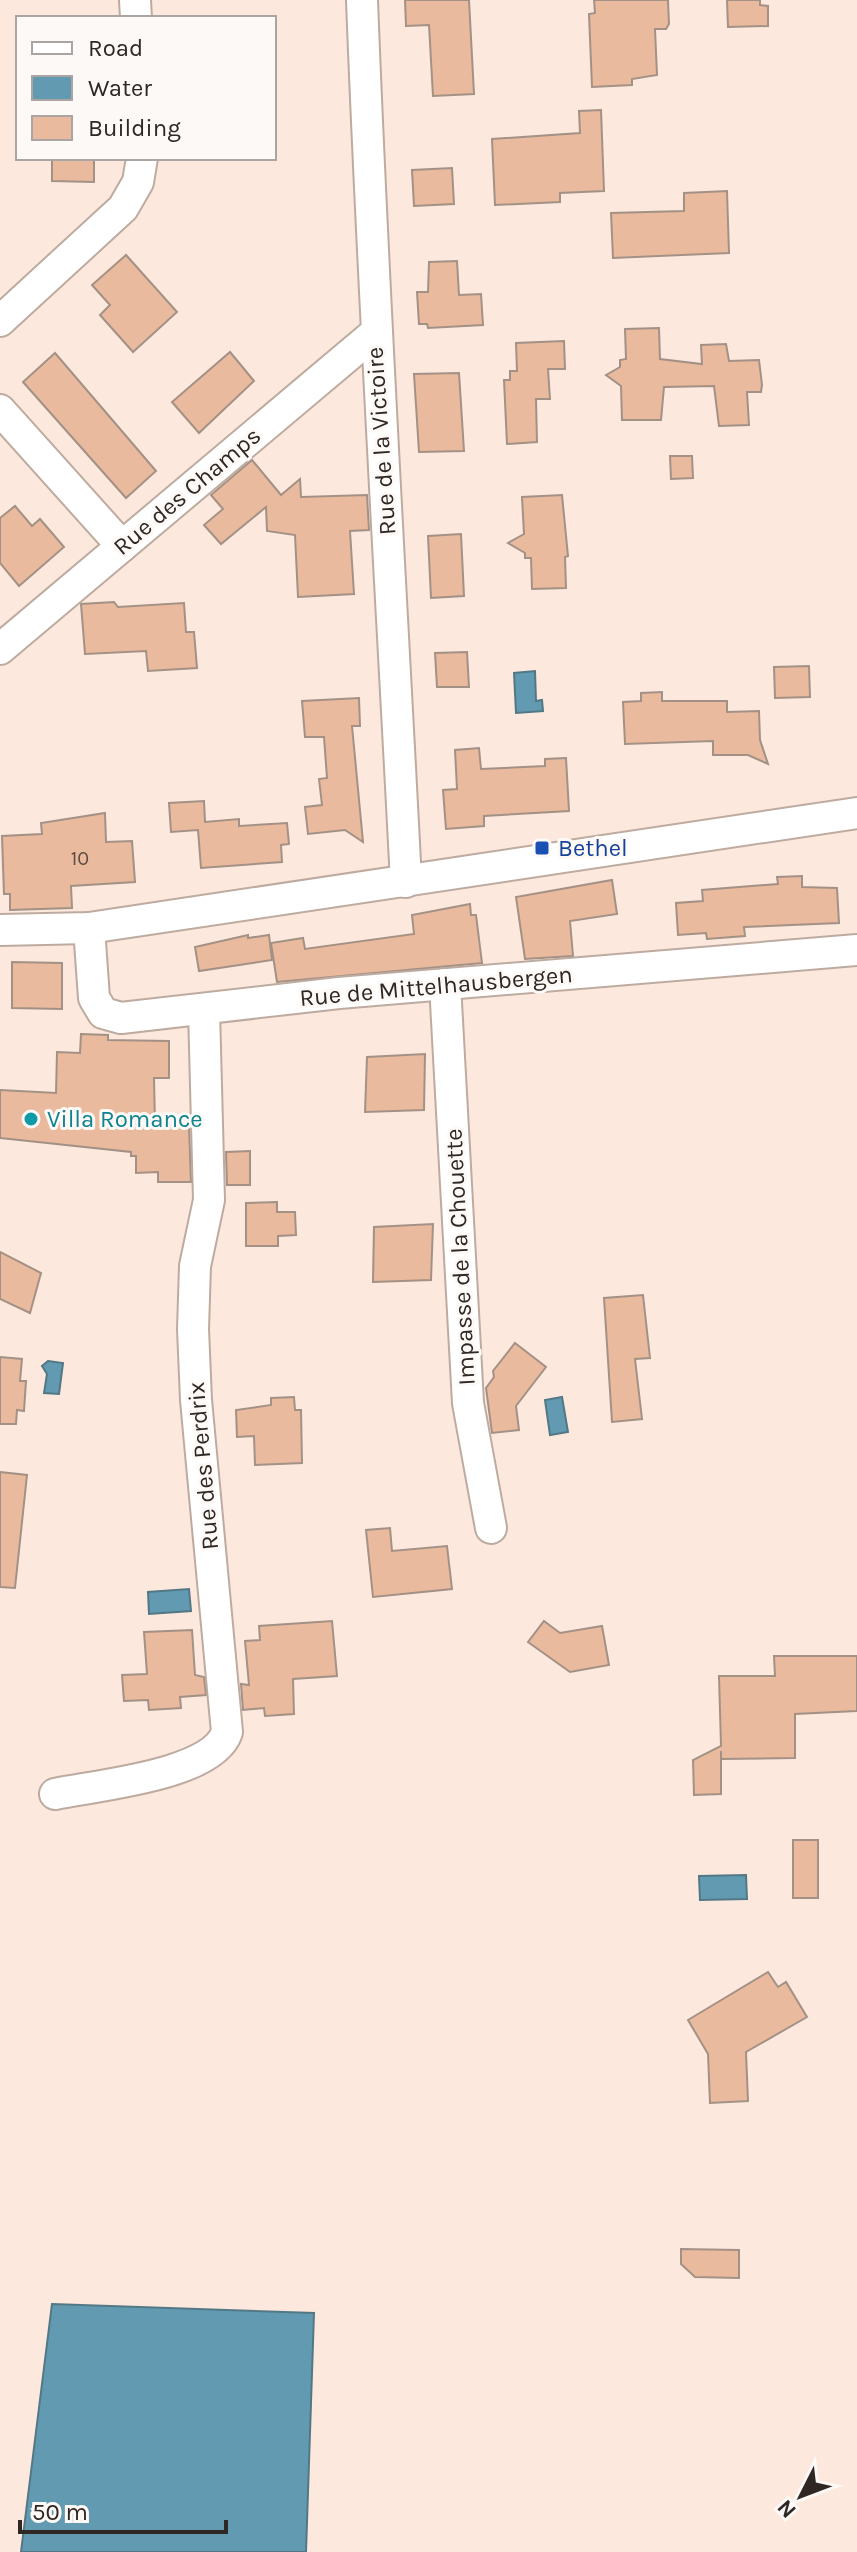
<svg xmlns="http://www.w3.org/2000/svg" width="857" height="2552" font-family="Karla,sans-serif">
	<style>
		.water { fill: #629bb1; stroke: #527886; stroke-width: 2 }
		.building { fill: #eaba9e; stroke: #a49186; stroke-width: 2 }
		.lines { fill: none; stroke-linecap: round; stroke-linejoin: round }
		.minor-casing { stroke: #beaba0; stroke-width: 34 }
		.minor { stroke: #fff; stroke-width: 30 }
		.transit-dot { fill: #1a4fb4; stroke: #fdf9f7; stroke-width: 3 }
		.culture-dot { fill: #0f9aa8; stroke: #fdf9f7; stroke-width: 3 }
		.labels { text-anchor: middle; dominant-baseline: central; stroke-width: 6; stroke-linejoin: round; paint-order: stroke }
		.number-label { font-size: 20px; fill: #5d4c42 }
		.street-label { font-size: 24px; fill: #2e2723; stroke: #fdf9f7 }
		.transit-label { font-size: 24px; fill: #164399; stroke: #fdf9f7; text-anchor: start }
		.culture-label { font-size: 24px; fill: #0d838f; stroke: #fdf9f7; text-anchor: start }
	</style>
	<rect width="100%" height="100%" fill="#fde8dd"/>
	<g class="water">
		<polygon points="535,671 536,701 542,700 543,711 516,713 514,673"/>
		<polygon points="48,1361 63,1363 59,1394 44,1393 47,1374 42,1366"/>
		<polygon points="562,1397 568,1432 550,1435 545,1400"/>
		<polygon points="189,1589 191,1611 149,1614 148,1592"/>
		<polygon points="746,1875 747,1899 700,1900 699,1876"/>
		<polygon points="52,2304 314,2313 306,2552 21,2552"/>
	</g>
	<g class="building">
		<polygon points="405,0 469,0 474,94 433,96 429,25 406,26"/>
		<polygon points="594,0 668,0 669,24 666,29 655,29 657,75 632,79 632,85 592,87 589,14 595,13"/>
		<polygon points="727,0 760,0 760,5 768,6 768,26 728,27"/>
		<polygon points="601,110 604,191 560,193 560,202 495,205 492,139 580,133 579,111"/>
		<polygon points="52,158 94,158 94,182 52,181"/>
		<polygon points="452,168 454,204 414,206 412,170"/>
		<polygon points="727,191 729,253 613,258 611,213 684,211 684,193"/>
		<polygon points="126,255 177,312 133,352 100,315 110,305 92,285"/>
		<polygon points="457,261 459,295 481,294 483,325 428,328 427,324 419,324 417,292 428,292 429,262"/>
		<polygon points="659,328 660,359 702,364 701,345 726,344 729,361 759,360 762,385 761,392 747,392 749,425 719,426 714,386 664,387 661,420 622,420 621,386 606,375 620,367 620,360 626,359 625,329"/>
		<polygon points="564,341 565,369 548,369 550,399 536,399 537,442 507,444 504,380 510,380 510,371 517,371 516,343"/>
		<polygon points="230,352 254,381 199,433 172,402"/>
		<polygon points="55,353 156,471 126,498 23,382"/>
		<polygon points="459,373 464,451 419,452 414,374"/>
		<polygon points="670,456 692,456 693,478 671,479"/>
		<polygon points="252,460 281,495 300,479 301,497 367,495 369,530 350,531 354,594 298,597 295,535 267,531 266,507 221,544 204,525 223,509 211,495"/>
		<polygon points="562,495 568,556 565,557 566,588 532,589 531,558 525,558 525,553 508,543 524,534 522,497"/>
		<polygon points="15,506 32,526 40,519 64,547 19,586 0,563 0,518"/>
		<polygon points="461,534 464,596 431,598 428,536"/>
		<polygon points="114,602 118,607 184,603 186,632 194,632 197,668 148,671 146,651 85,654 81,604"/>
		<polygon points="467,652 469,687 437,687 435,653"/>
		<polygon points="809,666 810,697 775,698 774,667"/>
		<polygon points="662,692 662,701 727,701 727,712 759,711 760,740 768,764 748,755 713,755 713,741 625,744 623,702 641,701 641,693"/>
		<polygon points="359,698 360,726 352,726 363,842 345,830 308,834 305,807 322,805 319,779 327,778 324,737 305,737 302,701"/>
		<polygon points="479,748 481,769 545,766 545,759 566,758 569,811 484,816 484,826 446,829 443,790 457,789 455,750"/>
		<polygon points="204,801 205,822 239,819 239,826 287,823 289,844 281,845 282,862 201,868 198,830 171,832 169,803"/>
		<polygon points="105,813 106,842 132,841 135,882 71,886 72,908 10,910 10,894 4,894 2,836 42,834 41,823"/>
		<polygon points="802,876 802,887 837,888 839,923 744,927 745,936 707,939 706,933 678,935 676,903 703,901 702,890 778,884 777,877"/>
		<polygon points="612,880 617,914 570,921 573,956 525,959 516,897"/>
		<polygon points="470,904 471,915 476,915 482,963 277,982 271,943 303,938 305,949 414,934 412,915"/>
		<polygon points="248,935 248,938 269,935 272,960 199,971 195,947"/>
		<polygon points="12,962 62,963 62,1009 12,1008"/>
		<polygon points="81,1034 108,1035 108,1040 169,1041 169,1078 154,1078 155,1126 189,1126 191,1182 158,1182 158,1172 136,1173 136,1156 131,1156 131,1152 0,1138 0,1090 56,1093 57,1052 80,1053"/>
		<polygon points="425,1054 424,1110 365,1112 367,1057"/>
		<polygon points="250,1151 250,1185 227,1185 226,1152"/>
		<polygon points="277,1202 277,1212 295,1212 296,1235 278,1236 278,1246 246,1246 246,1203"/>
		<polygon points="433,1224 431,1280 373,1282 374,1227"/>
		<polygon points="0,1252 41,1273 30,1313 0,1299"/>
		<polygon points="643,1295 650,1358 635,1359 642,1419 612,1422 604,1298"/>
		<polygon points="515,1343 546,1367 516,1406 519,1430 492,1433 486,1388 494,1377 493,1371"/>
		<polygon points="0,1357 22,1359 20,1381 26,1381 24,1411 17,1410 16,1424 0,1424"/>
		<polygon points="294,1397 295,1410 301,1410 302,1463 255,1465 254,1436 237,1437 236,1410 271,1405 271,1398"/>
		<polygon points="0,1472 27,1475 15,1588 0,1587"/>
		<polygon points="390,1528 392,1551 447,1546 452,1589 373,1597 366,1530"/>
		<polygon points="332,1621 337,1676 293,1679 294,1714 265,1716 264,1708 243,1710 241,1684 249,1685 245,1641 260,1640 259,1626"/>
		<polygon points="544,1621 560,1633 602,1626 609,1665 570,1672 528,1642"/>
		<polygon points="192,1630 195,1675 204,1677 206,1695 180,1697 181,1708 149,1710 148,1700 124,1701 122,1675 147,1674 144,1632"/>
		<polygon points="774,1656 857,1656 857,1711 795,1714 795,1758 721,1759 721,1751 721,1794 694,1795 693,1760 721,1746 719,1676 775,1676"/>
		<rect x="793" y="1840" width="25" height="58"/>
		<polygon points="768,1972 778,1987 786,1982 807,2017 746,2052 748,2101 710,2103 708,2054 688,2020"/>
		<polygon points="681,2249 739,2250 739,2278 695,2277 681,2264"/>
	</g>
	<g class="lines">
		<g class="minor-casing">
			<g id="minor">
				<polyline points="135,0 136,18"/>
				<path d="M362 0C373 294 391 588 406 882"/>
				<polyline points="0,321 123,208 138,182 142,158"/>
				<polyline points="0,410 122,546"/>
				<polyline points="0,649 374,334"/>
				<polyline points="89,928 94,998 103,1013 121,1018 339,993 857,950"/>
				<polyline points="0,930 89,928 857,813"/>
				<polyline points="445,984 468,1403 491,1528"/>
				<path d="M55 1794C98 1785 213 1775 227 1732L196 1400 193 1329 195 1266 209 1200 204 1010"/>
			</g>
		</g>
		<use href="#minor" class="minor"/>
	</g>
	<rect class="transit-dot" x="534" y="840" width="16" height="16" rx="4"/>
	<circle class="culture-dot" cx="31" cy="1119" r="8"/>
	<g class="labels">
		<g class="number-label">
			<text x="80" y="858">10</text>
		</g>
		<g class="street-label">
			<text transform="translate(381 441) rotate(-94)">Rue de la Victoire</text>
			<text transform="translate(187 491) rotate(-40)">Rue des Champs</text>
			<text transform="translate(436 986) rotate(-5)">Rue de Mittelhausbergen</text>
			<text transform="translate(460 1257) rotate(-93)">Impasse de la Chouette</text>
			<text transform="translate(203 1466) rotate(-95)">Rue des Perdrix</text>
		</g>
		<g class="transit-label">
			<text x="558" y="848">Bethel</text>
		</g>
		<g class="culture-label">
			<text x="47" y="1119">Villa Romance</text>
		</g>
	</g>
	<rect x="16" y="16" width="260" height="144" fill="#fdf9f7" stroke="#aaa5a2" stroke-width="2"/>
	<rect x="32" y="42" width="40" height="12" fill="#ffffff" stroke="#aaa5a2" stroke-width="2"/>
	<text x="88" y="56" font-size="24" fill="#2e2723">Road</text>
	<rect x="32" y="76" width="40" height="24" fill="#629bb1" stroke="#aaa5a2" stroke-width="2"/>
	<text x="88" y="96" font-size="24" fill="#2e2723">Water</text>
	<rect x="32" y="116" width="40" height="24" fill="#eaba9e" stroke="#aaa5a2" stroke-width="2"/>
	<text x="88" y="136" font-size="24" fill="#2e2723">Building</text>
	<g transform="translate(801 2496) rotate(228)" stroke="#fdf9f7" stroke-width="6" paint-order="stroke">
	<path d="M0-6L14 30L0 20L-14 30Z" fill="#2e2723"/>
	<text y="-12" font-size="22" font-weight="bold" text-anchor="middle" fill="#2e2723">N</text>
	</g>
	<path d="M20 2520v12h206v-12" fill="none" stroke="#2e2723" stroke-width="4"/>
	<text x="32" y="2520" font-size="24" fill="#2e2723" stroke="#fdf9f7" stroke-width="6" paint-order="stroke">50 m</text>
</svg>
